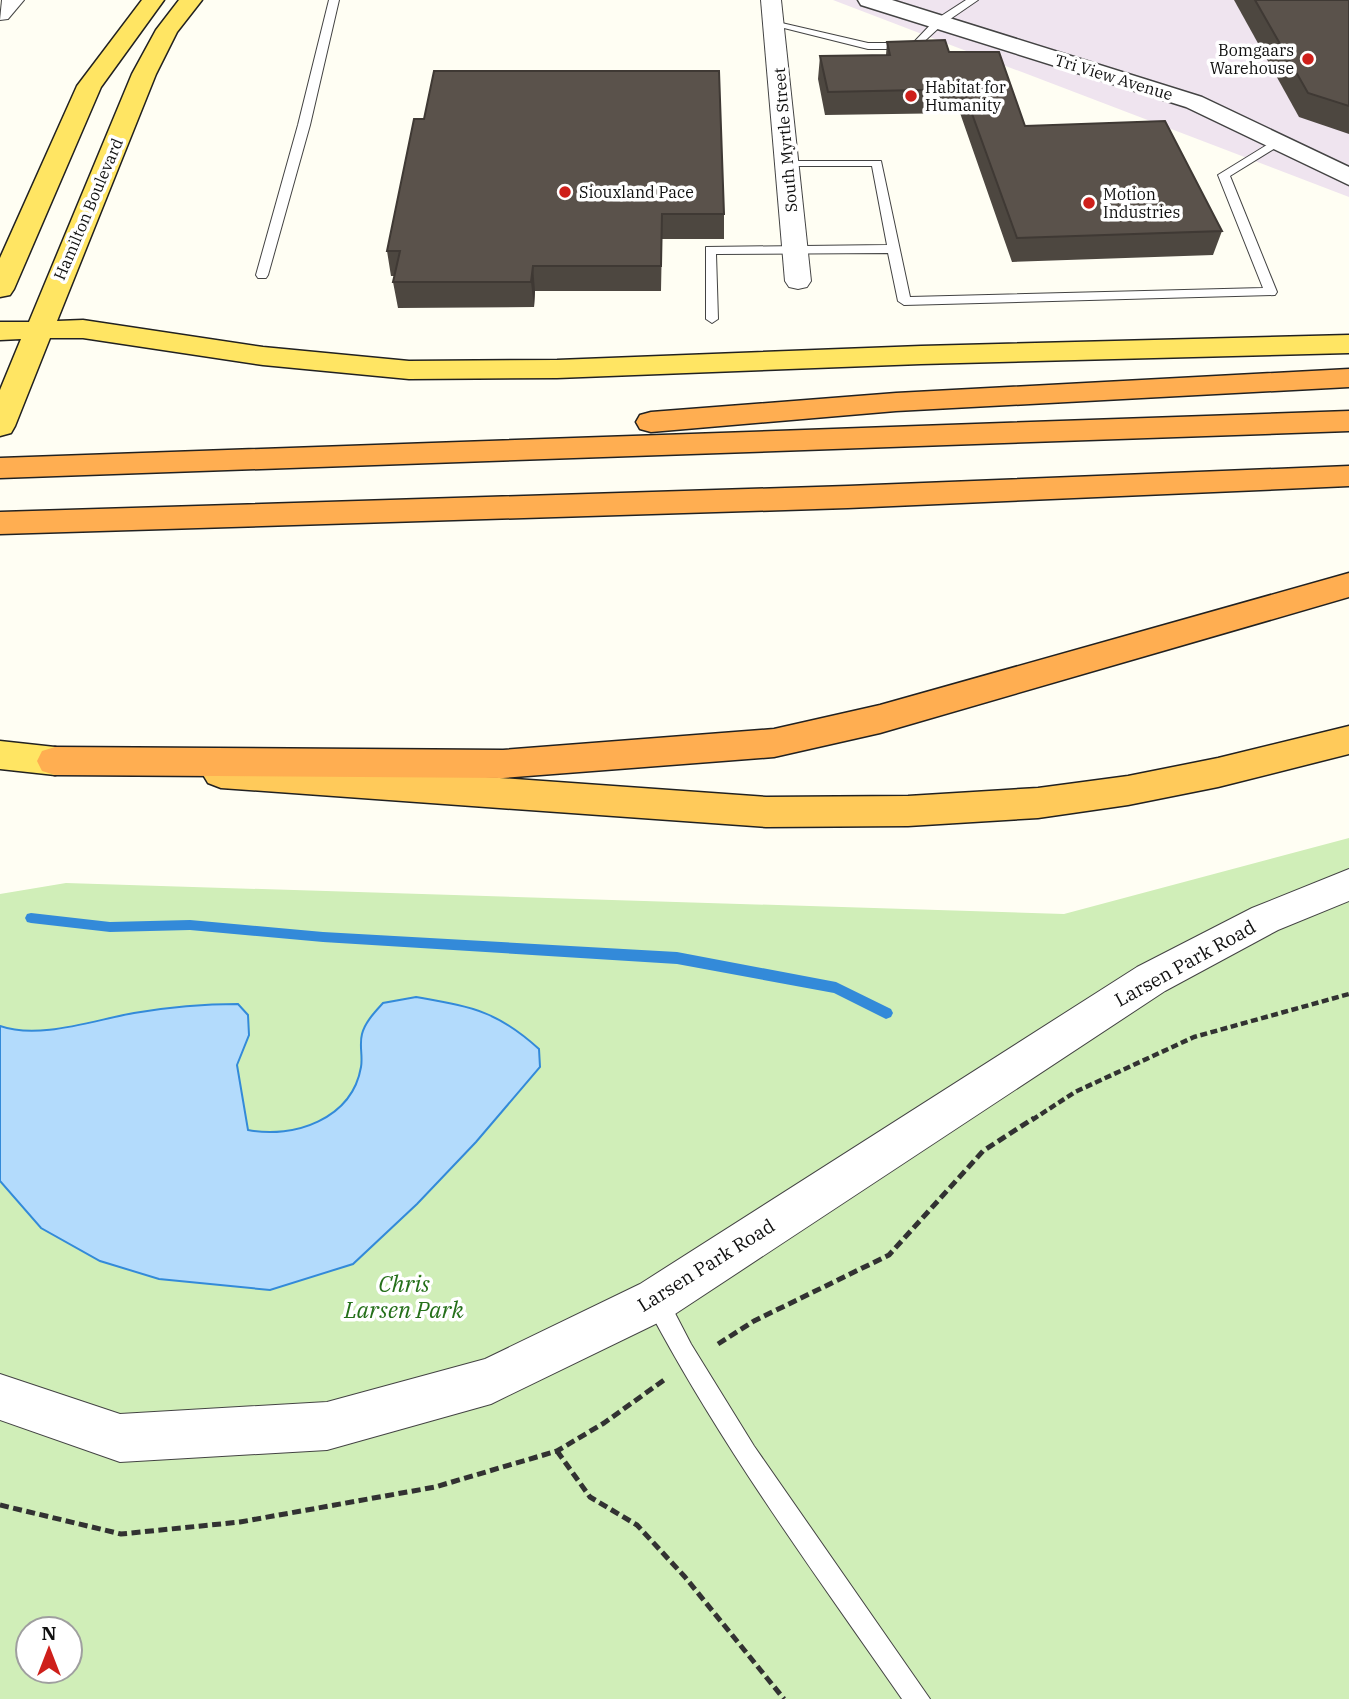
<svg xmlns="http://www.w3.org/2000/svg" width="1349" height="1699" font-family="'IBM Plex Serif',serif">
	<style>
		.industrial { fill: #efe4ef }
		.green { fill: #d0eeb8; fill-rule: evenodd }
		.water { fill: #b3dbfc; stroke: #338ad9; stroke-width: 2 }
		.lines { fill: none; stroke-linecap: round; stroke-linejoin: round }
		.stream { fill: #338ad9; fill-rule: evenodd }
		.service-casing { stroke: #434343; stroke-width: 2 }
		.minor-casing { stroke: #434343; stroke-width: 2 }
		.tertiary-casing { stroke: #434343; stroke-width: 3 }
		.primary-casing { stroke: #212121; stroke-width: 3 }
		.trunk-casing { stroke: #212121; stroke-width: 3 }
		.motorway-casing { stroke: #212121; stroke-width: 3 }
		.path-far1 { stroke: #323232; stroke-width: 4.5; stroke-dasharray: 7 3.5; stroke-linecap: butt }
		.path { stroke: #323232; stroke-width: 5; stroke-dasharray: 9 4.5; stroke-linecap: butt }
		.service { fill: #fff; fill-rule: evenodd }
		.minor { fill: #fff; fill-rule: evenodd }
		.tertiary { fill: #fff; fill-rule: evenodd }
		.primary { fill: #ffe563; fill-rule: evenodd }
		.trunk { fill: #ffca5a; fill-rule: evenodd }
		.motorway { fill: #ffae51; fill-rule: evenodd }
		.wall { fill: #4d4740 }
		.shaded-wall { fill: #3f3934 }
		.building { fill: #5a524b; stroke: #3f3934; stroke-width: 2 }
		.poi-dot { fill: #ce1f1a; stroke: #fff; stroke-width: 2.5 }
		.labels { text-anchor: middle; dominant-baseline: central; stroke-width: 7; stroke-linejoin: round; paint-order: stroke }
		.far-poi-label { font-size: 16px; fill: #101010; stroke: #fff; text-anchor: start }
		.far-street-label { font-size: 16px; fill: #101010; stroke: #fff }
		.street-label { font-size: 19px; fill: #101010; stroke: #fff }
		.near-park-label { font-size: 23px; font-style: italic; fill: #246f19; stroke: #fff }
	</style>
	<rect width="100%" height="100%" fill="#fffef3"/>
	<polygon class="industrial" points="833,0 1349,0 1349,197"/>
	<path class="green" d="M1349 838V1699H0V894L66 883 1064 914ZM28 1629H70V1671H28Z"/>
	<path class="water" d="M416 997C471 1007 496 1010 539 1049L540 1067 476 1142 417 1204 353 1264 270 1290 159 1279 100 1261 41 1228 0 1181V1026C39 1040 94 1020 134 1013 169 1007 202 1004 238 1004L248 1015 249 1035 237 1065 248 1130C294 1139 352 1119 361 1067 363 1056 359 1045 362 1034 365 1022 375 1012 383 1003Z"/>
	<g class="lines">
		<polygon class="stream" points="31,913 110,922 190,920 323,932 677,952 836,982 891,1009 893,1013 891,1017 886,1019 834,993 677,964 323,942 190,930 110,932 31,923 27,922 25,918 27,914"/>
		<g class="service-casing">
			<g id="service">
				<polygon points="329,0 339,0 310,125 268,275 266,278 258,278 256,275 298,125"/>
				<polygon points="966,0 978,0 943,24 916,49 868,49 768,24 773,21 868,43 913,43 935,20"/>
				<polygon points="1275,140 1285,142 1230,176 1277,292 1275,295 904,305 898,301 888,253 716,254 718,319 712,323 706,319 706,247 887,245 872,166 783,166 781,164 787,161 881,161 910,297 1263,288 1218,175"/>
				<path d="M656 1289 664 1292 691 1344 754 1446 930 1699H902C813 1571 721 1446 648 1308L645 1300 648 1292Z"/>
			</g>
		</g>
		<g class="minor-casing">
			<g id="minor">
				<polygon points="2,0 24,0 8,19 0,20"/>
				<polygon points="761,0 781,0 811,281 807,287 798,289 789,287 785,281"/>
				<polygon points="1349,869 1349,901 1278,930 1165,991 672,1316 491,1404 327,1450 120,1462 0,1420 0,1374 120,1414 327,1402 485,1359 640,1284 1137,967 1252,908"/>
			</g>
		</g>
		<g class="tertiary-casing">
			<polygon id="tertiary" points="858,0 892,0 1202,97 1349,167 1349,185 1186,107 861,5"/>
		</g>
		<g class="primary-casing">
			<g id="primary">
				<polygon points="142,0 164,0 101,87 14,289 10,295 0,297 0,258 77,86"/>
				<polygon points="179,0 202,0 177,32 156,74 57,321 83,320 263,347 409,361 557,360 921,346 1349,335 1349,353 921,364 557,378 409,379 263,365 83,338 50,338 15,426 11,433 0,436 0,390 21,339 0,340 0,322 29,322 132,74 156,30"/>
				<polygon points="0,741 55,747 68,751 73,761 68,771 55,775 0,769"/>
			</g>
		</g>
		<g class="trunk-casing">
			<polygon id="trunk" points="1349,726 1349,754 1218,787 1128,805 1038,818 908,826 766,827 221,788 208,783 202,773 208,763 221,758 766,797 908,796 1038,788 1128,776 1218,758"/>
		</g>
		<g class="motorway-casing">
			<g id="motorway">
				<polygon points="1349,369 1349,387 896,411 651,432 640,429 636,422 640,415 651,412 896,393"/>
				<polygon points="1349,411 1349,431 0,478 0,458"/>
				<polygon points="1349,466 1349,486 848,508 0,534 0,512 848,486"/>
				<polygon points="1349,573 1349,597 880,733 774,757 503,778 55,775 42,771 37,761 42,751 55,747 503,750 774,729 880,705"/>
			</g>
		</g>
		<polyline class="path-far1" points="1032,1120 1075,1092 1194,1037 1349,994"/>
		<g class="path">
			<polyline points="718,1344 754,1321 889,1255 983,1151 1034,1118"/>
			<polyline points="557,1451 590,1497 637,1525 685,1577 784,1699"/>
			<polyline points="0,1505 121,1534 240,1522 435,1487 557,1451 604,1423 664,1380"/>
		</g>
		<use href="#service" class="service"/>
		<use href="#minor" class="minor"/>
		<use href="#tertiary" class="tertiary"/>
		<use href="#primary" class="primary"/>
		<use href="#trunk" class="trunk"/>
		<use href="#motorway" class="motorway"/>
	</g>
	<g class="wall">
		<polygon points="1234,0 1349,0 1349,134 1299,117"/>
		<polygon points="887,42 949,52 1025,126 1222,231 1213,255 1012,262 960,113 825,115 818,79 820,56 886,55"/>
		<polygon points="414,119 724,214 724,239 662,239 661,291 535,291 534,307 398,308 393,282 395,276 391,276 387,251"/>
	</g>
	<polygon class="shaded-wall" points="533,266 535,291 534,307 531,282"/>
	<g class="building">
		<polygon points="1255,0 1349,0 1349,106 1308,93"/>
		<polygon points="945,40 949,52 999,52 1025,126 1165,121 1222,231 1017,238 963,89 828,92 820,56 890,55 887,42"/>
		<polygon points="434,71 719,71 724,214 662,214 661,266 533,266 531,282 393,282 400,251 387,251 414,119 424,119"/>
	</g>
	<g class="poi-dot">
		<circle cx="1308" cy="59" r="7"/>
		<circle cx="911" cy="96" r="7"/>
		<circle cx="565" cy="192" r="7"/>
		<circle cx="1089" cy="203" r="7"/>
	</g>
	<g class="labels">
		<g class="far-poi-label">
			<text x="1294" y="50" text-anchor="end">Bomgaars<tspan x="1294" dy="18">Warehouse</tspan></text>
			<text x="925" y="87">Habitat for<tspan x="925" dy="18">Humanity</tspan></text>
			<text x="579" y="192">Siouxland Pace</text>
			<text x="1103" y="194">Motion<tspan x="1103" dy="18">Industries</tspan></text>
		</g>
		<g class="far-street-label">
			<text transform="translate(1114 77) rotate(17)">Tri View Avenue</text>
			<text transform="translate(785 140) rotate(-95)">South Myrtle Street</text>
			<text transform="translate(88 209) rotate(-67)">Hamilton Boulevard</text>
		</g>
		<g class="street-label">
			<text transform="translate(1185 963) rotate(-29)">Larsen Park Road</text>
			<text transform="translate(706 1265) rotate(-32)">Larsen Park Road</text>
		</g>
		<g class="near-park-label">
			<text x="404" y="1283">Chris<tspan x="404" dy="26">Larsen Park</tspan></text>
		</g>
	</g>
	<g transform="translate(49 1650)"><circle r="33" fill="#ffffff" stroke="#9f9f9f" stroke-width="2"/>
	<path d="M0-5L12 26L0 18L-12 26Z" fill="#ce1f1a"/>
	<text y="-10" font-size="19" font-weight="bold" text-anchor="middle" fill="#101010">N</text>
	</g>
</svg>
